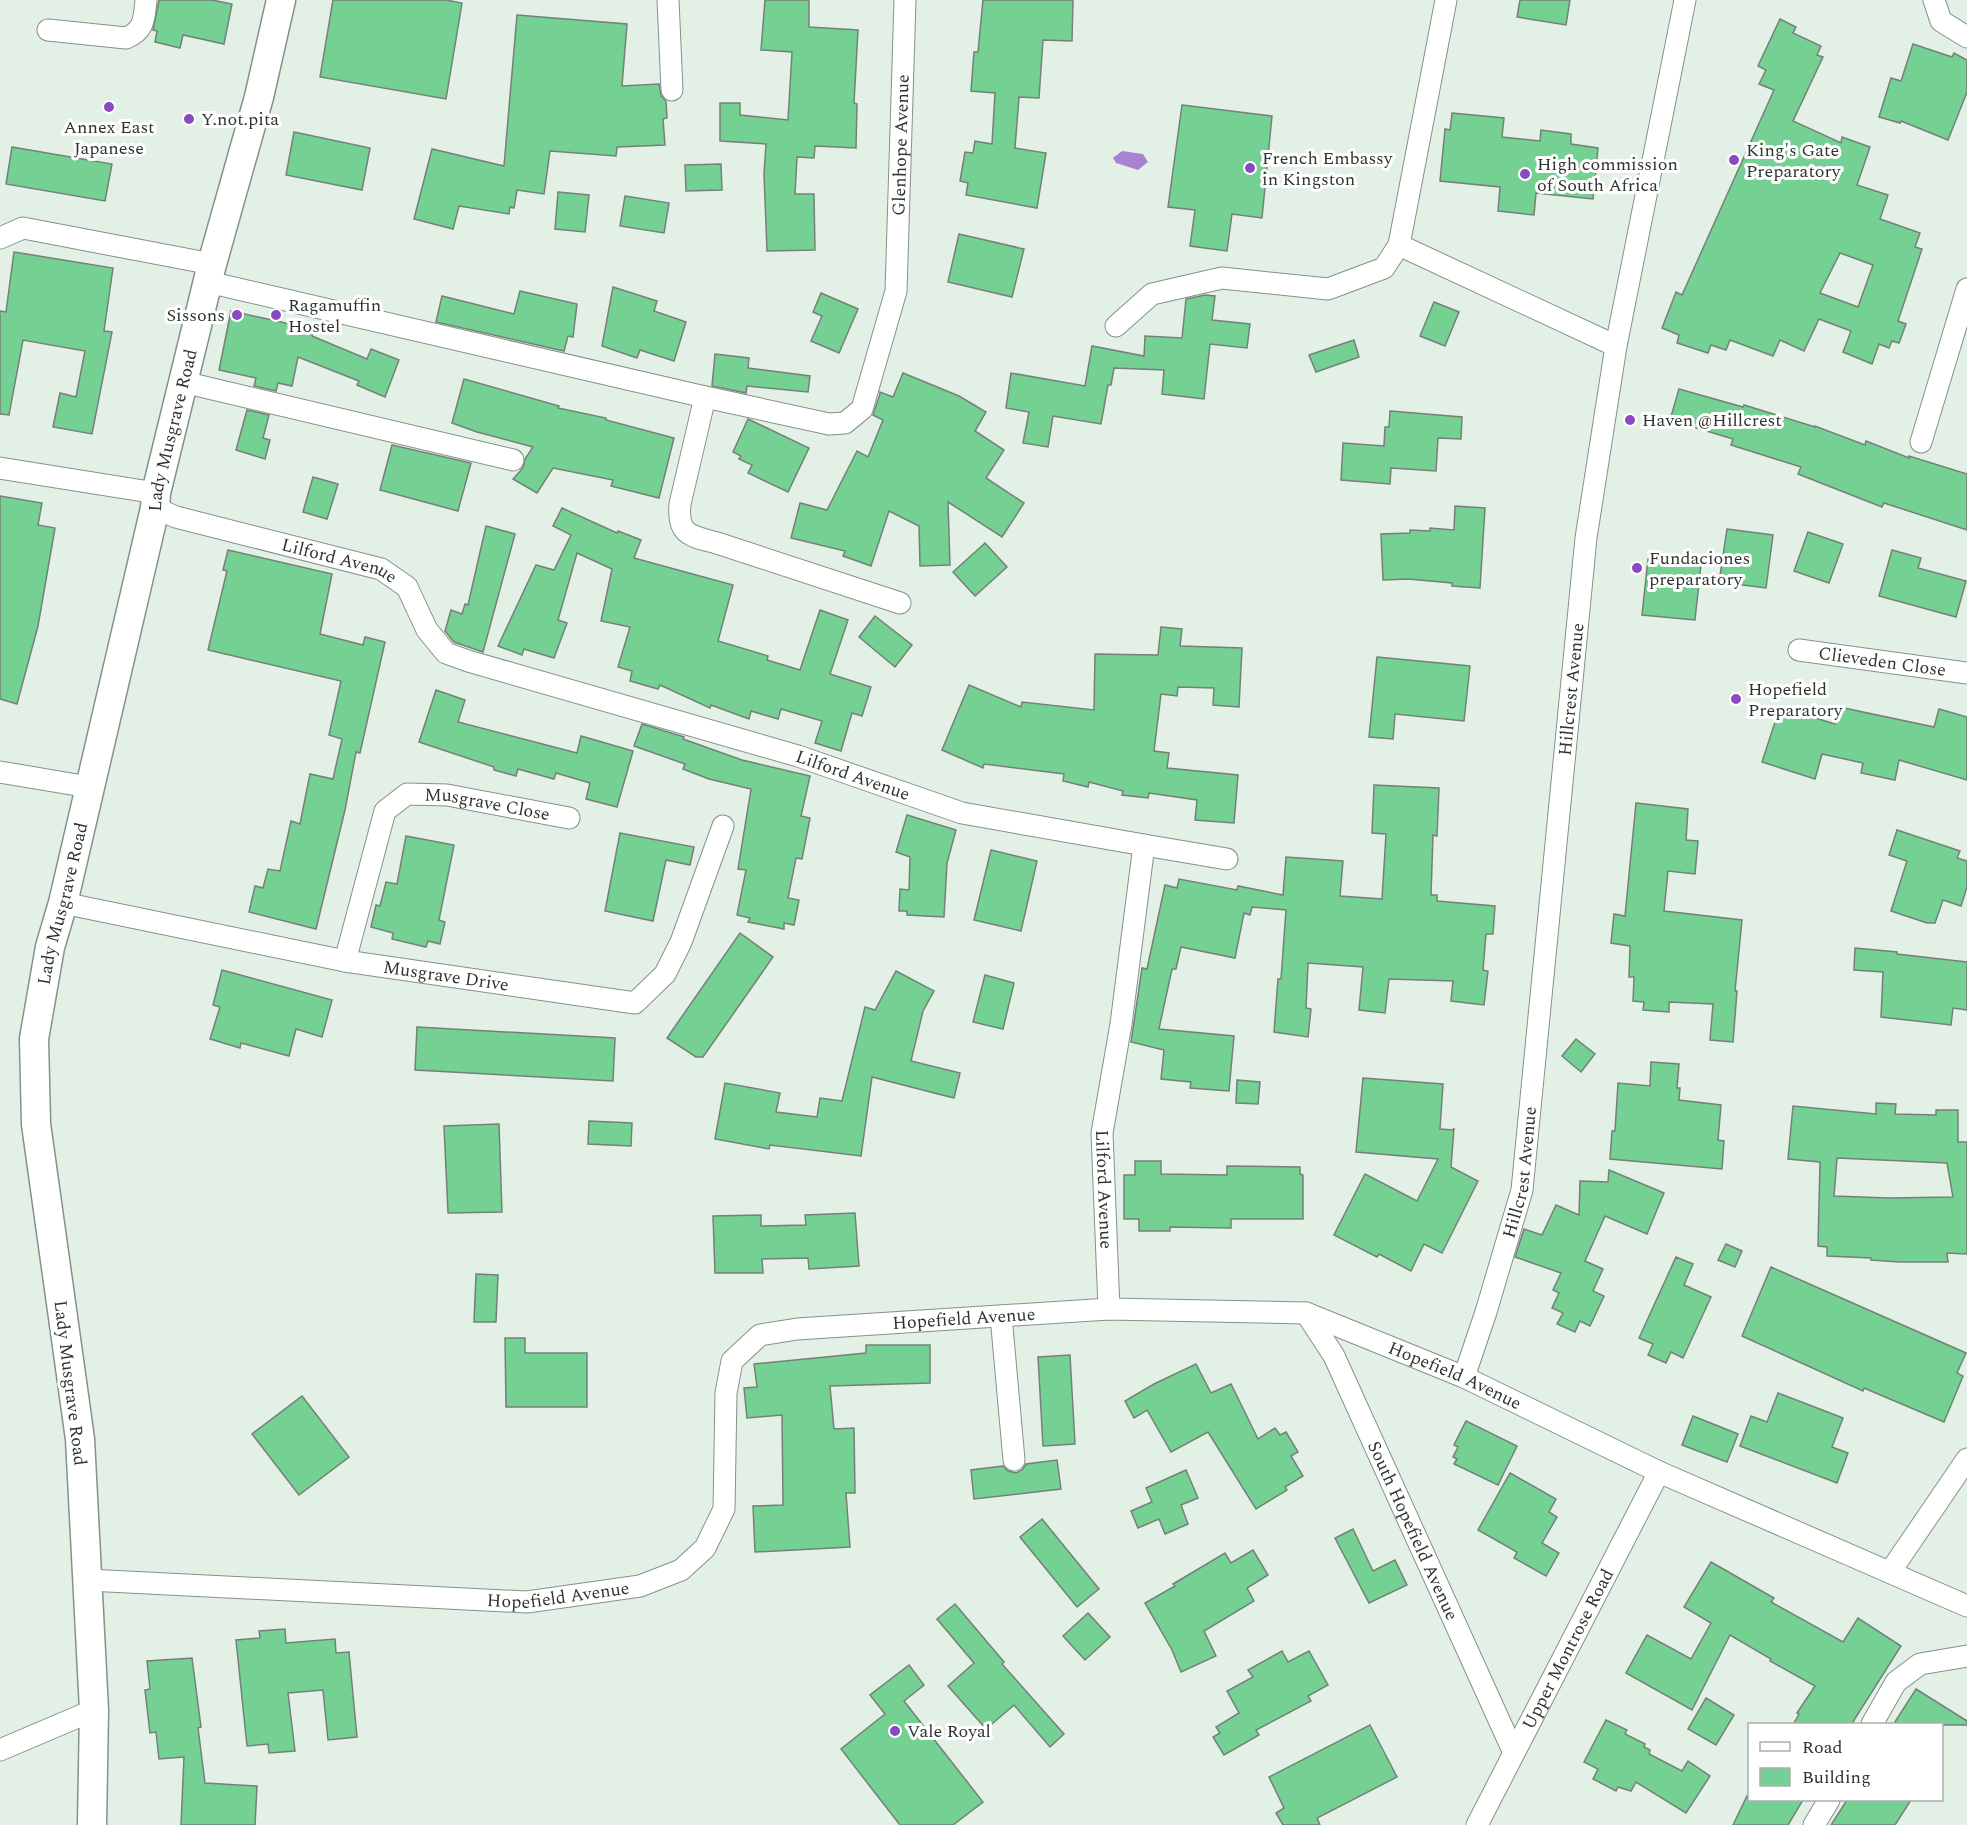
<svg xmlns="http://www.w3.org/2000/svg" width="1967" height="1825" font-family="Spectral,serif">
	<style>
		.water { fill: #aa82d3 }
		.building { fill: #75d094; stroke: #748177; stroke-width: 1.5; fill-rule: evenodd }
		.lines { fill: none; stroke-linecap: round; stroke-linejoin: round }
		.street-casing { stroke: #859288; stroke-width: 23 }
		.secondary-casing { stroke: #859288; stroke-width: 31 }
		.street { stroke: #fff; stroke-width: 21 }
		.secondary { stroke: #fff; stroke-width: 28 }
		.poi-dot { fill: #894abf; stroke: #fff; stroke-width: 2 }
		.labels { text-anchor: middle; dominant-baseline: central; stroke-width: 6; stroke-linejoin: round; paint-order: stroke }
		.poi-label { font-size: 18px; fill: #2e3430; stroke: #fff; text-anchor: start }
		.street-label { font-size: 18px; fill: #2e3430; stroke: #fff }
	</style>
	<rect width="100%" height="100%" fill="#e2f0e6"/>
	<polygon class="water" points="1122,151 1143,154 1148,162 1138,170 1116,163 1113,158"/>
	<g class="building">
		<polygon points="159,0 212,0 232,4 224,44 183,35 180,48 155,42 157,31 153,30"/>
		<polygon points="333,0 446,0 462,3 446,99 320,77"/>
		<polygon points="765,0 809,0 809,27 858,30 854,103 857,104 856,148 815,146 814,158 797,157 795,194 814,194 815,250 767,251 764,174 766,144 720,141 720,103 740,103 740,115 788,120 792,52 761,50"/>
		<polygon points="983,0 1073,0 1072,41 1043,40 1039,98 1019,97 1015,148 1046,153 1037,208 966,195 968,183 960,181 965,152 973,153 975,141 992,144 995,93 971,91 974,52 978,52"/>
		<polygon points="1520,0 1570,0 1566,25 1517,17"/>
		<polygon points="517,15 627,24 622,86 659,84 661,96 666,101 667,118 663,119 665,145 617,147 616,156 550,151 544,194 517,190 514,208 510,207 509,214 459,206 453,229 414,219 432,149 504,166"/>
		<path d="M1780 19 1796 27 1793 33 1821 46 1817 55 1823 57 1793 121 1841 143 1842 137 1870 147 1857 185 1888 195 1880 219 1920 233 1915 247 1922 249 1898 321 1906 324 1899 343 1892 341 1889 348 1879 344 1872 364 1843 352 1851 331 1819 319 1804 351 1780 340 1773 356 1730 340 1726 350 1711 345 1708 353 1677 343 1679 335 1662 328 1676 292 1682 295 1774 90 1759 84 1766 70 1758 66ZM1840 253 1873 265 1858 307 1820 293Z"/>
		<polygon points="1913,44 1952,57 1954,53 1967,60 1967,92 1948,140 1901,121 1900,123 1879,117 1891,78 1901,81"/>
		<polygon points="1182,105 1272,116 1262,218 1232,214 1227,251 1190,246 1195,210 1168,207"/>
		<polygon points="1452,113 1504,118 1502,137 1540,141 1541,130 1571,134 1571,144 1598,148 1593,199 1536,193 1534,215 1498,211 1500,187 1440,181 1445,129 1450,130"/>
		<polygon points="294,132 370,148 362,190 286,175"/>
		<polygon points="12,147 112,164 105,201 6,184"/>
		<polygon points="721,164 722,190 686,191 685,165"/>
		<polygon points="558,192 589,195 585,232 555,229"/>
		<polygon points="625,196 669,203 664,233 620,226"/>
		<polygon points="959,234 1024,249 1012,297 948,282"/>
		<polygon points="14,252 113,268 104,331 112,332 92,434 53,427 60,393 76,397 85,351 23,340 9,415 0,414 0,311 6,312"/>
		<polygon points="613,287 657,301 654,311 686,322 674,361 640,350 637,358 602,346"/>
		<polygon points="520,291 577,304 573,337 568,336 564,351 436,322 442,296 514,314"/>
		<polygon points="821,293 858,309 839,353 811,341 822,316 813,312"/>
		<polygon points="1205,295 1215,296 1212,320 1250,324 1247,348 1210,344 1204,399 1162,394 1164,370 1114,368 1111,385 1108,385 1101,424 1053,416 1048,447 1023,443 1029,412 1006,408 1011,373 1085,386 1092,346 1144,356 1145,336 1182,338 1186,299"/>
		<polygon points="1434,302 1459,312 1445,346 1420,336"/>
		<polygon points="231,311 313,329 312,336 367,359 371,349 399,360 385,397 357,385 359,381 298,357 292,386 278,383 276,391 254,386 256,378 219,370"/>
		<polygon points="1354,340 1359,357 1316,372 1309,355"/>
		<polygon points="715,354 749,358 748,368 810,376 808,392 747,386 746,393 712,386"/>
		<polygon points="903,373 959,396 986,412 975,431 1004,450 986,478 1024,503 1002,537 948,502 950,565 920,566 919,526 889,511 871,566 843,556 845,551 791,538 800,503 827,510 857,451 868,457 883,420 873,415 880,394 880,392 893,397"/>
		<polygon points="464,379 559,406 558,408 606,418 606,420 674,438 659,498 611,486 613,480 553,468 537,493 513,479 523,468 525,459 533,447 477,432 452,423"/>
		<polygon points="1679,389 1743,407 1744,405 1815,427 1815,426 1865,445 1866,441 1909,458 1909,456 1967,474 1967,530 1884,503 1882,507 1798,474 1801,467 1731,445 1733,439 1670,420"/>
		<polygon points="247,410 269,415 263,438 270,440 265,459 236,450"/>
		<polygon points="1390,411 1462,417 1461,439 1438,438 1436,471 1391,468 1390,484 1341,480 1343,443 1384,446 1385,427 1389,427"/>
		<polygon points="748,419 809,448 788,492 748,473 752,465 739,459 741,456 733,452"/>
		<polygon points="392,445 471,463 458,511 380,490"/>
		<polygon points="313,477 338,484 327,519 303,512"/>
		<polygon points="0,496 42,503 38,525 55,528 38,626 17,704 0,699"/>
		<polygon points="1455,506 1485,508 1480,588 1452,586 1452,583 1408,579 1383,580 1381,534 1410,533 1410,530 1430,531 1430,528 1454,530"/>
		<polygon points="562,508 617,533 618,531 641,540 634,558 733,585 718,641 768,656 767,660 800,670 820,610 848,620 830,674 871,687 862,716 852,713 841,751 815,743 822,721 781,709 778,719 751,711 749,719 711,705 710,708 660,685 658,689 630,681 632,671 618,667 630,627 601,621 612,569 577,553 558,620 567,623 554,658 524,649 522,655 498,646 536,565 554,570 571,535 553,526"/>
		<polygon points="486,526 515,534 483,652 454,642 445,631 451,610 462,614 465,604 468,605"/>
		<polygon points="1727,529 1773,535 1766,588 1719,582"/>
		<polygon points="1808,532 1843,544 1829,583 1794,571"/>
		<polygon points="985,543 1007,567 975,596 953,572"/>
		<polygon points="228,550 332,574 320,634 363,645 365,637 385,642 360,753 356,752 345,810 316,929 249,912 255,886 263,888 268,869 280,871 291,821 300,824 310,774 333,779 342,739 329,735 341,681 208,650 227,571 223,570"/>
		<polygon points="1892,550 1921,558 1918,568 1966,581 1956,617 1879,596"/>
		<polygon points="1648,559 1701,565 1695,620 1642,615"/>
		<polygon points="875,616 912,645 895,667 859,637"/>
		<polygon points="1161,627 1182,629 1180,646 1242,648 1239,707 1213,705 1214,688 1178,687 1177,696 1161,694 1154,751 1169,753 1167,768 1238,775 1234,823 1195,820 1197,800 1149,793 1148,798 1122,795 1123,791 1089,782 1088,787 1063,781 1064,774 984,764 983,768 942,750 969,685 1021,707 1022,702 1094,710 1095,654 1158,655"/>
		<polygon points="1377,657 1470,666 1464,721 1395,714 1393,739 1369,737"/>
		<polygon points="436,690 465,700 458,722 577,753 581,736 633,751 617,807 586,799 590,783 556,773 554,779 518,769 516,776 494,770 494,767 419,742"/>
		<polygon points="1780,707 1835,724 1839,707 1934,727 1939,709 1967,717 1967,780 1899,760 1895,780 1861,773 1863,763 1822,754 1815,779 1762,762"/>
		<polygon points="642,724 681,736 684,737 683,739 742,760 810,776 801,816 810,818 802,859 796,858 788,898 799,900 794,925 784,923 784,929 748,922 750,918 737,915 746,870 738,869 751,789 709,779 683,769 685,764 634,746"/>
		<polygon points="1374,785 1439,788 1437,836 1433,835 1431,895 1437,895 1437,901 1495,906 1493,934 1486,934 1483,970 1488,971 1484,1005 1451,1001 1453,981 1389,979 1385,1013 1359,1010 1363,967 1308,963 1306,1008 1311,1009 1308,1037 1274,1032 1278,979 1281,979 1286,910 1252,907 1250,915 1244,913 1235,958 1181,947 1176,969 1172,969 1159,1029 1234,1036 1229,1091 1190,1088 1191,1082 1161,1079 1164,1050 1131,1042 1142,968 1147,969 1165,885 1177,888 1179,879 1237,890 1238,886 1283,895 1286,857 1343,861 1340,896 1382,899 1386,834 1372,833"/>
		<polygon points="1636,803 1688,809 1686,840 1698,841 1695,874 1668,871 1664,911 1742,920 1735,991 1737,991 1733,1042 1710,1040 1713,1004 1669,1002 1669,1012 1643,1010 1644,1002 1633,1001 1634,977 1629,977 1630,946 1611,943 1614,914 1625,916"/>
		<polygon points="907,815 956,830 947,863 944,917 907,915 907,911 899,911 900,889 909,890 910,857 896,852"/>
		<polygon points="1897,830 1960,851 1957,858 1967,861 1967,887 1961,906 1943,900 1935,923 1927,923 1891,911 1907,861 1889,855"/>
		<polygon points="620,833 694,847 690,865 666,860 653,921 605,911"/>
		<polygon points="406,836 454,845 439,920 445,922 440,944 428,941 426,947 392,939 393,933 371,927 376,905 380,906 386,882 397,884"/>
		<polygon points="991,850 1037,861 1021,931 974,920"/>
		<polygon points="740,933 773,957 703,1057 696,1057 667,1038"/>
		<polygon points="1855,948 1897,952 1897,954 1967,962 1967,1010 1953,1008 1951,1025 1881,1017 1883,972 1854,970"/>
		<polygon points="222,970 332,1000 322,1037 296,1029 289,1056 241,1043 240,1048 210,1039 220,1007 213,1005"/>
		<polygon points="896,971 934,991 923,1011 911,1061 960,1073 954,1098 872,1077 861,1156 770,1145 769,1149 715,1139 725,1083 780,1093 776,1112 817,1117 820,1098 842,1101 865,1007 875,1010"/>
		<polygon points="985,975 1014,983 1003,1029 973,1022"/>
		<polygon points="417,1027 615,1038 613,1081 415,1070"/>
		<polygon points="1576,1039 1595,1054 1581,1072 1562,1056"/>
		<polygon points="1651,1062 1679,1064 1677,1088 1680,1088 1679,1100 1721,1105 1718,1140 1724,1141 1722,1169 1610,1159 1612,1131 1615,1131 1618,1083 1650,1086"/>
		<polygon points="1363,1078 1443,1084 1440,1129 1453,1130 1454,1128 1451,1167 1478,1181 1442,1253 1424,1244 1411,1271 1379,1254 1377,1257 1334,1235 1365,1174 1417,1201 1438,1159 1356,1152"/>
		<polygon points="1237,1080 1260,1082 1258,1104 1236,1103"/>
		<path d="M1876 1103 1896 1104 1895 1114 1936 1115V1110H1958V1142H1967V1254L1947 1253 1948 1262H1900L1871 1260V1258L1827 1256V1247L1818 1246 1820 1162 1788 1159 1793 1106 1876 1114ZM1837 1158 1947 1163 1953 1197 1889 1198 1834 1196Z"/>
		<polygon points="589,1121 632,1123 631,1146 588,1144"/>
		<polygon points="499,1124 502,1212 448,1213 444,1126"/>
		<polygon points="1135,1161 1161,1161 1161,1174 1227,1175 1227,1166 1300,1167 1300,1174 1303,1175 1303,1219 1231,1219 1231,1228 1170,1227 1170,1231 1139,1231 1139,1219 1124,1219 1124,1175 1135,1175"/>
		<polygon points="1609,1170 1664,1193 1647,1234 1605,1216 1585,1261 1603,1269 1593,1291 1604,1296 1590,1326 1580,1321 1575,1332 1557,1324 1563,1313 1552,1308 1559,1293 1553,1290 1561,1273 1515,1257 1524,1229 1542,1235 1556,1205 1579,1215 1580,1181 1608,1182"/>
		<polygon points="855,1213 859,1266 809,1269 808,1258 762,1259 763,1273 715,1273 713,1216 761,1215 761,1226 806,1225 805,1215"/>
		<polygon points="1726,1244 1742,1251 1735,1267 1718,1260"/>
		<polygon points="1676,1257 1693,1264 1684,1285 1711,1297 1683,1358 1671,1352 1666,1363 1648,1355 1653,1344 1639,1338"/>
		<polygon points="1771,1267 1966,1353 1957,1373 1963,1376 1944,1422 1864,1388 1863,1391 1742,1336"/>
		<polygon points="476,1274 498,1275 496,1322 474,1322"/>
		<polygon points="505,1338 525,1338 525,1353 587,1353 587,1407 506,1407"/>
		<polygon points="866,1345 930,1345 930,1383 830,1386 834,1429 854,1428 855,1493 846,1493 850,1547 755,1552 753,1506 783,1505 782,1415 747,1418 744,1388 757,1387 754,1364 866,1353"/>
		<polygon points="1070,1355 1075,1444 1043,1446 1038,1357"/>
		<polygon points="1196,1364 1211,1393 1231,1384 1258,1439 1275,1428 1280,1435 1286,1432 1298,1452 1291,1456 1303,1476 1285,1487 1287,1490 1256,1509 1208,1432 1171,1452 1147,1410 1134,1418 1125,1401 1154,1384"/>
		<polygon points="1778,1393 1843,1418 1832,1447 1848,1453 1837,1483 1740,1446 1751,1416 1767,1422"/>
		<polygon points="302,1396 349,1457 299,1495 252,1434"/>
		<polygon points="1693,1416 1738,1434 1727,1462 1682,1445"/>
		<polygon points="1466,1421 1517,1446 1498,1485 1454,1464 1457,1459 1453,1457 1458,1447 1454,1445"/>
		<polygon points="1057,1460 1061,1489 974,1499 971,1470 1003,1466 1008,1471 1016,1473 1022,1470 1026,1464"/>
		<polygon points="1186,1470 1198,1498 1181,1505 1188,1524 1165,1534 1159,1519 1138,1528 1131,1511 1152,1502 1146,1488"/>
		<polygon points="1510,1473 1556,1499 1549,1512 1557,1517 1542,1543 1559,1553 1546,1576 1514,1558 1517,1552 1478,1530"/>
		<polygon points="1042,1519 1099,1589 1077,1607 1020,1537"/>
		<polygon points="1353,1529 1373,1571 1395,1560 1407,1585 1369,1603 1335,1538"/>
		<polygon points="1253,1550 1268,1575 1247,1588 1254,1601 1204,1631 1216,1656 1181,1672 1172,1650 1145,1603 1175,1586 1173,1584 1225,1553 1231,1563"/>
		<polygon points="1711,1562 1774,1598 1771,1602 1843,1642 1858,1618 1901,1646 1851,1725 1793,1725 1799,1714 1797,1713 1815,1686 1770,1661 1771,1659 1730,1635 1692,1710 1626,1673 1647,1635 1691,1659 1711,1623 1684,1607"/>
		<polygon points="955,1604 1004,1662 1002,1664 1064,1734 1050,1747 1014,1705 986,1729 948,1686 974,1663 937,1619"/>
		<polygon points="1088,1613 1110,1637 1085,1660 1063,1636"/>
		<polygon points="285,1629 286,1643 335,1639 336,1653 349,1652 357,1737 328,1740 323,1690 288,1693 295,1751 269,1753 268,1744 247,1746 236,1640 260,1638 259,1631"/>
		<polygon points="1282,1651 1288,1662 1309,1651 1328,1685 1308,1696 1311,1701 1256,1730 1259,1735 1224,1755 1213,1737 1220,1733 1216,1727 1239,1713 1227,1691 1253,1677 1248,1670"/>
		<polygon points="192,1658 201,1727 198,1728 205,1783 257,1786 255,1825 181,1825 184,1757 159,1759 156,1732 150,1733 145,1690 150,1689 147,1661"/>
		<polygon points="909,1665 924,1685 904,1701 983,1802 953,1825 900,1825 841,1749 885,1714 870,1695"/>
		<polygon points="1916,1689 1967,1721 1967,1725 1893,1725"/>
		<polygon points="1706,1698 1734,1715 1716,1745 1688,1729"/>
		<polygon points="1606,1720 1627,1730 1625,1734 1645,1744 1644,1747 1650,1750 1649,1754 1682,1771 1688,1761 1710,1776 1686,1813 1636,1782 1631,1791 1618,1787 1616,1791 1593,1779 1598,1769 1584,1762"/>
		<polygon points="1370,1725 1397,1777 1317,1818 1320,1825 1283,1825 1276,1813 1284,1808 1269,1777"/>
		<polygon points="1747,1796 1749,1800 1803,1800 1788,1825 1733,1825"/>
		<polygon points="1847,1800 1911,1800 1895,1825 1831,1825"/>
	</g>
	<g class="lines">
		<g class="street-casing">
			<g id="street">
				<polyline points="668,0 672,90"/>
				<polyline points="1934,0 1941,21 1967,37"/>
				<path d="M48 30 126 38C145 30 144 18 146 0"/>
				<polyline points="0,238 23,228 212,264"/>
				<polyline points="1399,245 1616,346"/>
				<path id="s1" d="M208 282 705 397 829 424 845 423 862 409 896 291 905 0"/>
				<polyline points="1116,326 1152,294 1222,278 1328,289 1384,268 1399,245 1446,0"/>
				<polyline points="183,382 513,460"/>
				<path d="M705 397 680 504C677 535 690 536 717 543L900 603"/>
				<polyline points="1921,442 1967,289"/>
				<polyline points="0,468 156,493"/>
				<path id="s2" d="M155 508 176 517 381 569 407 587 427 630 446 653 468 661 798 756 962 813 1144 845 1121 1024 1102 1133 1109 1309"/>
				<path id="s3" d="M1799 650 1967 673"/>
				<polyline points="0,772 89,787"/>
				<polyline points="1144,845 1227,859"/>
				<path id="s4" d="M63 903 345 961 635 1003 665 974 681 942 723 826"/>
				<path id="s5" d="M345 961 385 811 407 794 447 795 569 818"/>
				<path id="s6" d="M1306 1313 1334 1356 1514 1753"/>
				<polyline points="1001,1316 1014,1460"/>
				<path id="s7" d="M1464 1377 1486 1312 1522 1190 1586 538 1616 346 1685 0"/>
				<polyline points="1890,1572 1967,1459"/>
				<path id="s8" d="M88 1580 527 1602 640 1586 681 1570 705 1548 724 1509 726 1393 732 1361 760 1335 797 1329 1109 1309 1306 1313 1464 1377 1659 1472 1967 1606"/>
				<polyline points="1872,1724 1896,1682 1920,1664 1967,1656"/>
				<polyline points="0,1750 94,1710"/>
				<path id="s9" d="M1477 1825 1659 1472"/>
				<polyline points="1814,1825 1829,1800"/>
			</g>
		</g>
		<g class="secondary-casing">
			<g id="secondary">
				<path id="s10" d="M92 1825 94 1710 80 1439 36 1124 34 1039 50 947 63 903 155 508 156 493 212 264 259 97 281 0"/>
			</g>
		</g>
		<use href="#street" class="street"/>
		<use href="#secondary" class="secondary"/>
	</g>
	<g class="poi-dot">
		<circle cx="109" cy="107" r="6"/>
		<circle cx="189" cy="119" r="6"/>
		<circle cx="1734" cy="160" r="6"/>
		<circle cx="1250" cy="168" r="6"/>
		<circle cx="1525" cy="174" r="6"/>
		<circle cx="237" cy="315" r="6"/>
		<circle cx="276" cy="315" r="6"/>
		<circle cx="1630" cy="420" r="6"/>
		<circle cx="1637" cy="568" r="6"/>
		<circle cx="1736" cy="699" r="6"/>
		<circle cx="895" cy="1731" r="6"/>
	</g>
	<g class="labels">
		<g class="poi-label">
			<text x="201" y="119">Y.not.pita</text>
			<text x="109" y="127" text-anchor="middle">Annex East<tspan x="109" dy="21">Japanese</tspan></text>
			<text x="1746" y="150">King's Gate<tspan x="1746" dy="21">Preparatory</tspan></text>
			<text x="1262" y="158">French Embassy<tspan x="1262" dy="21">in Kingston</tspan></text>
			<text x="1537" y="164">High commission<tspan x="1537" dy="21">of South Africa</tspan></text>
			<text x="288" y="305">Ragamuffin<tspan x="288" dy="21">Hostel</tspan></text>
			<text x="225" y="315" text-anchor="end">Sissons</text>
			<text x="1642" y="420">Haven @Hillcrest</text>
			<text x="1649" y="558">Fundaciones<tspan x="1649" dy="21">preparatory</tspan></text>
			<text x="1748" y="689">Hopefield<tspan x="1748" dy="21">Preparatory</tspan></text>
			<text x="907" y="1731">Vale Royal</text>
		</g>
		<g class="street-label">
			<text stroke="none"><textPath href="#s1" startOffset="944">Glenhope Avenue</textPath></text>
			<text stroke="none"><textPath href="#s10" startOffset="1414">Lady Musgrave Road</textPath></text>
			<text stroke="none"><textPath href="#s2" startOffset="192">Lilford Avenue</textPath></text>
			<text stroke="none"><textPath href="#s3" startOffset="84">Clieveden Close</textPath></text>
			<text stroke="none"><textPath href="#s7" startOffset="699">Hillcrest Avenue</textPath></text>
			<text stroke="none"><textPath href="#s2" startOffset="768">Lilford Avenue</textPath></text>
			<text stroke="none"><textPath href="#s5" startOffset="264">Musgrave Close</textPath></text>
			<text stroke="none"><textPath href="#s10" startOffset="928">Lady Musgrave Road</textPath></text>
			<text stroke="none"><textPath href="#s4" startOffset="390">Musgrave Drive</textPath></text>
			<text stroke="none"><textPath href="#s7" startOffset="213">Hillcrest Avenue</textPath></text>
			<text stroke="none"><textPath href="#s2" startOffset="1416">Lilford Avenue</textPath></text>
			<text stroke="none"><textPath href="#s8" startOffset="1065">Hopefield Avenue</textPath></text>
			<text stroke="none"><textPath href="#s8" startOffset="1569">Hopefield Avenue</textPath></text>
			<text transform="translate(70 1383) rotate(83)">Lady Musgrave Road</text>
			<text stroke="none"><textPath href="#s6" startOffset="243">South Hopefield Avenue</textPath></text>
			<text stroke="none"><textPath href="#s8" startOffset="471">Hopefield Avenue</textPath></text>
			<text stroke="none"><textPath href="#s9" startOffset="198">Upper Montrose Road</textPath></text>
		</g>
	</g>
	<rect x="1748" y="1723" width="195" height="78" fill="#ffffff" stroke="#abaeac" stroke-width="1.5"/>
	<rect x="1760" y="1742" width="30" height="9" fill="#ffffff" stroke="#abaeac" stroke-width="1.5"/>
	<text x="1802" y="1753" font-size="18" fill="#2e3430">Road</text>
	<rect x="1760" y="1768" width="30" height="18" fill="#75d094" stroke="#abaeac" stroke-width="1.5"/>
	<text x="1802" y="1783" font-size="18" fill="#2e3430">Building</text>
</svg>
